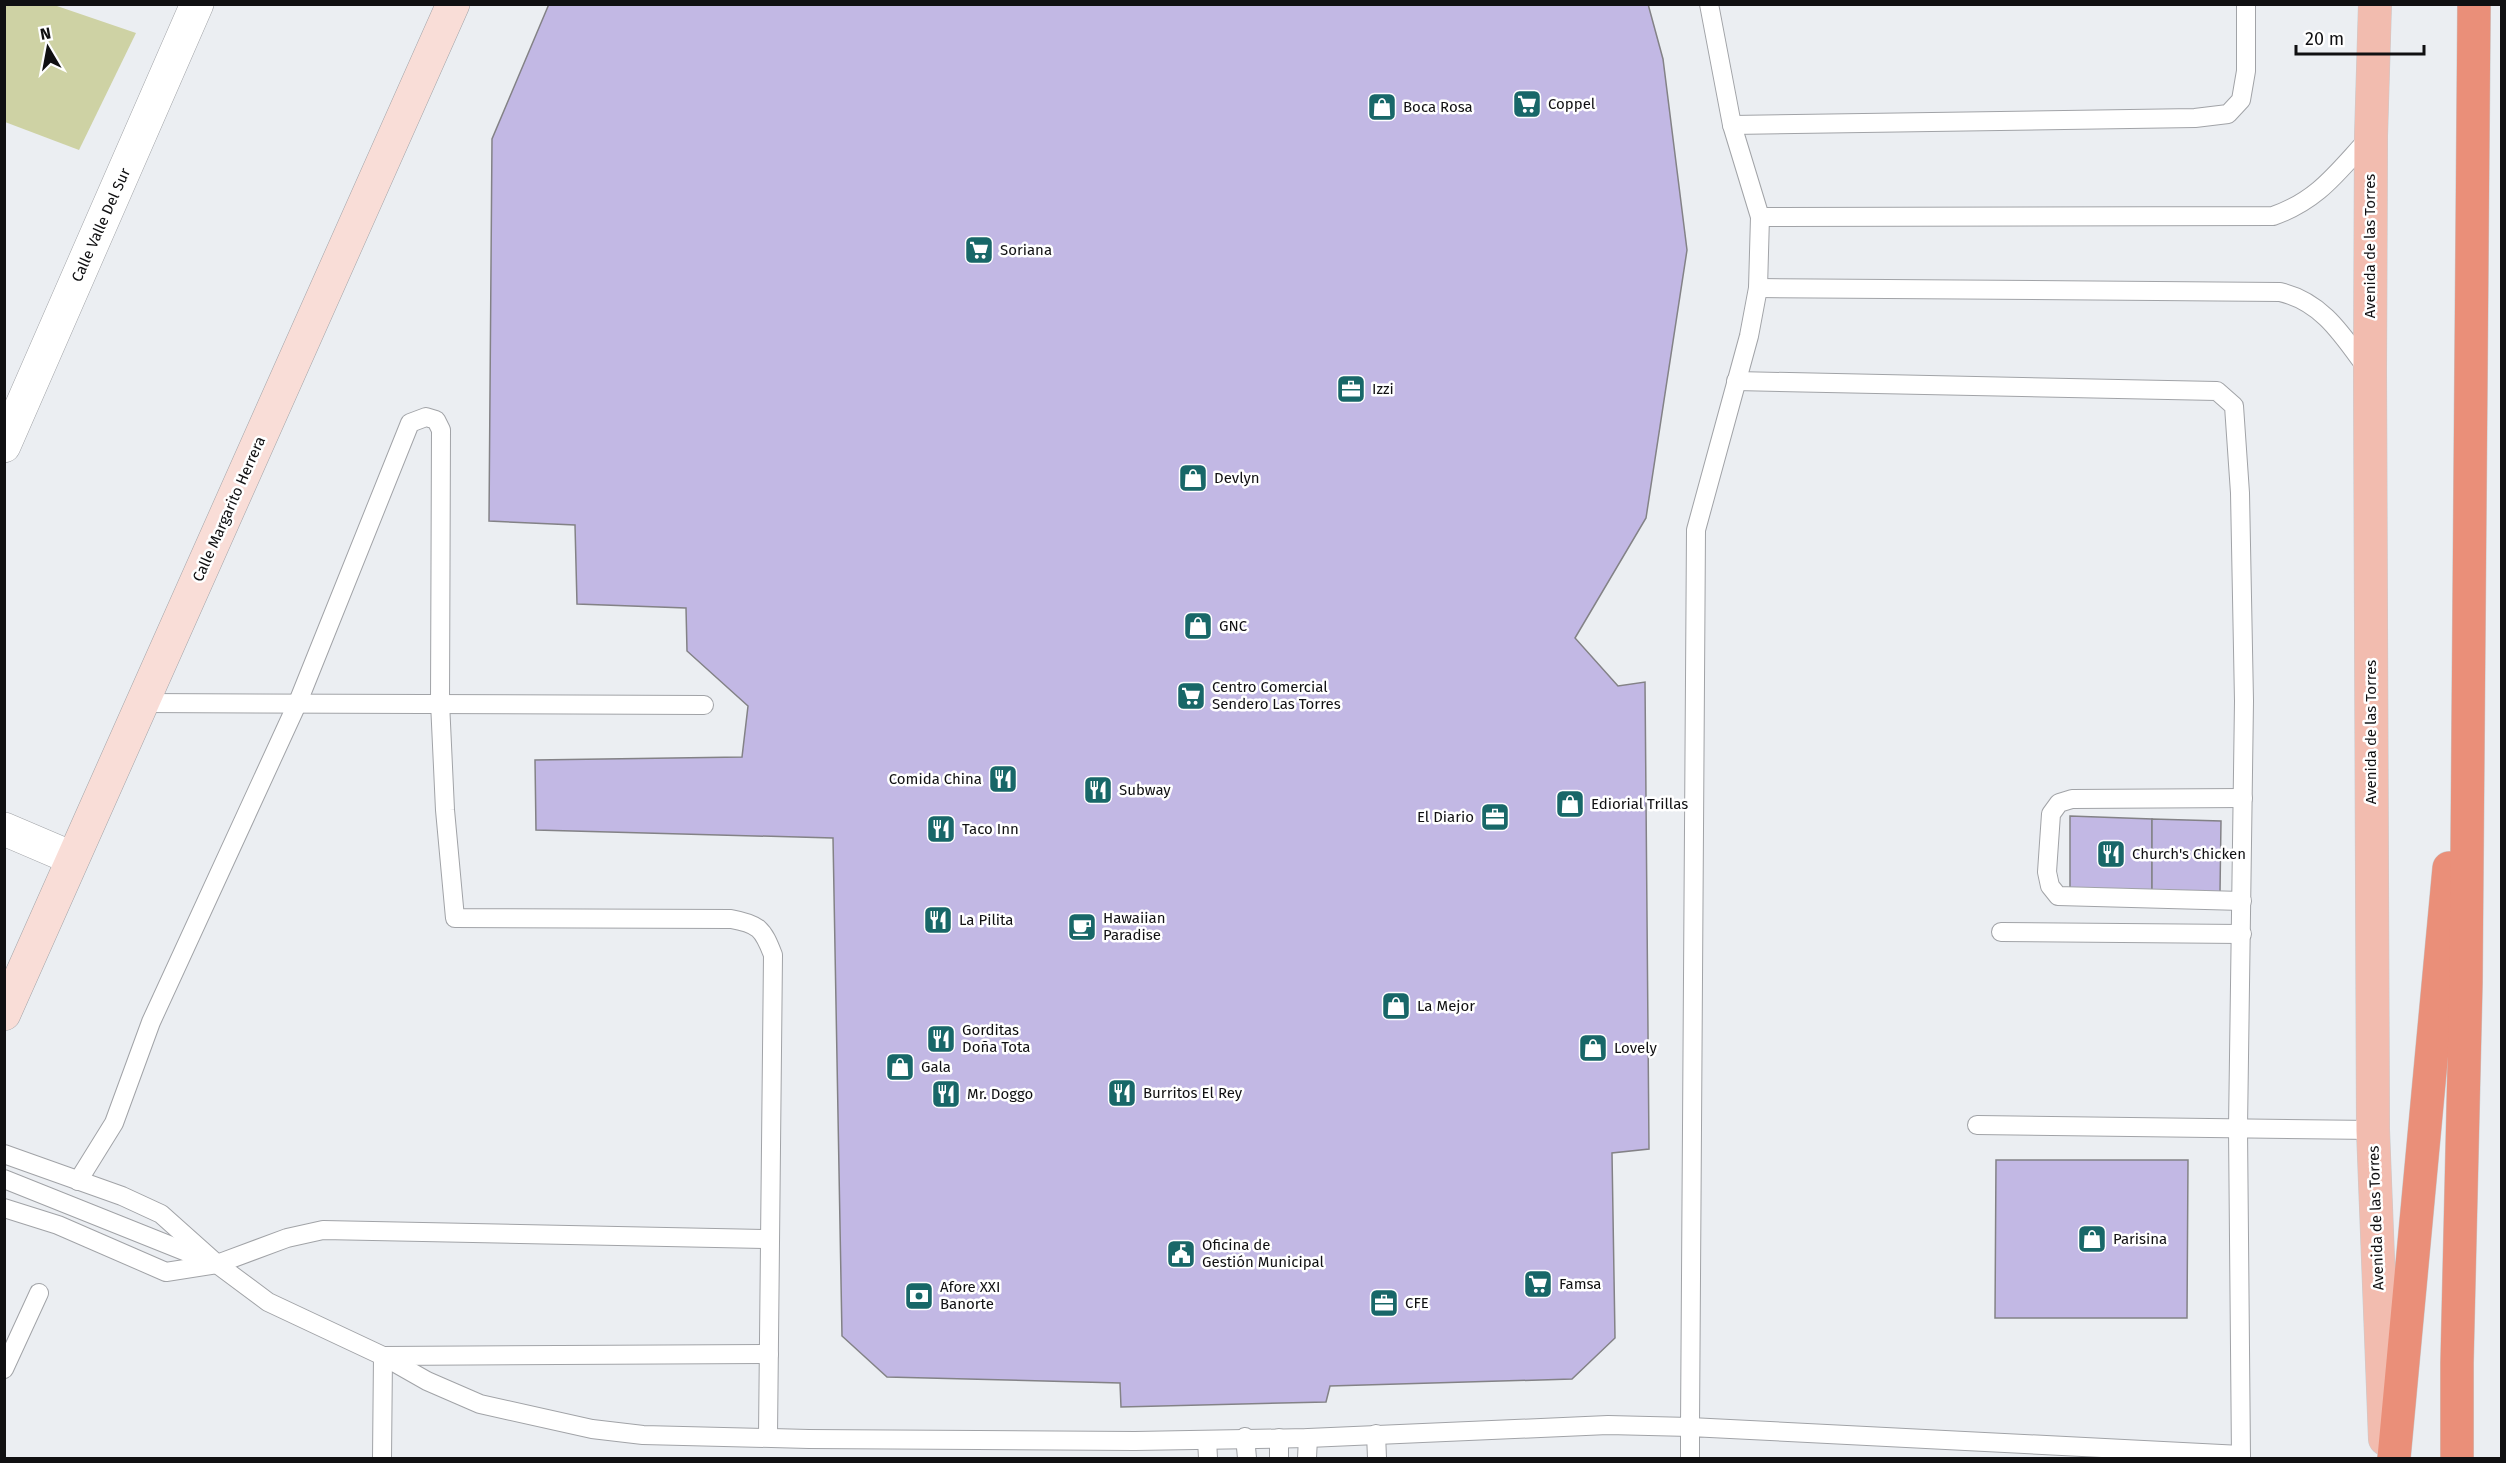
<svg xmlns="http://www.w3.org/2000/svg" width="2506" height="1463" font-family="'Fira Sans',sans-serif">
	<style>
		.green { fill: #ced2a4 }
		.building { fill: #c2b8e4; stroke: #838286; stroke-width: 1.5 }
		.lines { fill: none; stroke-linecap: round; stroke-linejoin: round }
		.lane-casing { stroke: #a1a3a7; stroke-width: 20 }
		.street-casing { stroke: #a1a3a7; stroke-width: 34 }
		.secondary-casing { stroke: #a1a3a7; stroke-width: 34 }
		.primary-casing { stroke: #cacacb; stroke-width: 34 }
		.highway-casing { stroke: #cacacb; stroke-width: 34 }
		.lane { stroke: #fff; stroke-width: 18 }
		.street { stroke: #fff; stroke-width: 33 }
		.secondary { stroke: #f9ddd7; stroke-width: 33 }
		.primary { stroke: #f2bcaf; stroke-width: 33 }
		.highway { stroke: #ea8f79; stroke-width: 33 }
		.labels { text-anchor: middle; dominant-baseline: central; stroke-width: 5; stroke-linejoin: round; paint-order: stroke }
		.poi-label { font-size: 15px; fill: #101012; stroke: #fff; text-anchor: start }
		.street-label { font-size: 15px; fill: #101012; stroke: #fff }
	</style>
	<rect width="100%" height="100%" fill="#ebeef2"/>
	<polygon class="green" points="4,5 54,5 136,33 79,150 5,122"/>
	<g class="building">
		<polygon points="549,4 1648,4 1663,59 1687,250 1646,518 1575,638 1618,686 1645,682 1649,1149 1612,1153 1615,1338 1572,1379 1330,1386 1326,1402 1121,1407 1120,1383 887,1377 842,1336 833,838 536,830 535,760 742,757 748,706 687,651 686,608 577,604 575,525 489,521 492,139"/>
		<polygon points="2070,816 2152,819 2152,891 2070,888"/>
		<polygon points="2152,819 2221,821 2220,892 2152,891"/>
		<polygon points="1996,1160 2188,1160 2187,1318 1995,1318"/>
	</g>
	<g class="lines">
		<g class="lane-casing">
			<g id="lane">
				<polyline points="1732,125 2195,118 2228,114 2241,100 2246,71 2246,4"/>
				<path d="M1760 217 2273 216C2319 200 2338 171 2370 137"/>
				<path d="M1758 288 2280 292C2323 302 2343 336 2368 370"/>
				<polyline points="1736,381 2217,391 2234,406 2240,493 2244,701 2238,1128 2241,1458"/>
				<polyline points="142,703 704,705"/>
				<polyline points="2242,901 2058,896 2050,886 2047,872 2051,814 2059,803 2072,799 2243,798"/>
				<polyline points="2001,932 2242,934"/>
				<polyline points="1977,1125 2373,1130"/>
				<polyline points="4,1154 122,1196 161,1214 217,1264 268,1302 383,1356 427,1381 480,1404 592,1429 643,1435 809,1439 1135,1441 1308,1438 1608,1425 1690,1427 1696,530 1749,336 1758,288 1760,217 1732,125 1709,4"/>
				<polyline points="4,1179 204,1259"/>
				<path d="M78 1181 114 1123 151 1022 298 702 410 423 426 417 436 420 441 430 440 702 445 810 455 918 731 919C759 924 763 929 773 955L768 1436"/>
				<polyline points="4,1208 58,1225 166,1272 217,1264 287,1238 323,1230 770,1239"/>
				<polyline points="4,1369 39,1293"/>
				<polyline points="1376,1434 1377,1458"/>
				<polyline points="1245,1437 1247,1458"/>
				<polyline points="1207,1440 1208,1458"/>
				<polyline points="382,1458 383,1356 769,1354"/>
				<polyline points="1279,1458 1279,1438"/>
				<polyline points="1307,1458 1308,1438"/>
				<polyline points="1690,1458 1690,1427 2241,1455"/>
			</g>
		</g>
		<g class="street-casing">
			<g id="street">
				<polyline points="4,446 197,4"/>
				<polyline points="4,829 72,858"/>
			</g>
		</g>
		<g class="secondary-casing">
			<polyline id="secondary" points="4,1014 453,4"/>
		</g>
		<g class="primary-casing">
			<polyline id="primary" points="2375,4 2371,136 2370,372 2373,1130 2385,1439"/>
		</g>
		<g class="highway-casing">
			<g id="highway">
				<polyline points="2394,1458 2449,868"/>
				<polyline points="2457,1458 2457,1363 2466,982 2474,4"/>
			</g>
		</g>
		<use href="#lane" class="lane"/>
		<use href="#street" class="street"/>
		<use href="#secondary" class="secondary"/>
		<use href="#primary" class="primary"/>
		<use href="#highway" class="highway"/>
	</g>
	<defs>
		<g id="supermarket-square" transform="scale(1.5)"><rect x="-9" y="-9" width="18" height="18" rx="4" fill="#186768" stroke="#fff"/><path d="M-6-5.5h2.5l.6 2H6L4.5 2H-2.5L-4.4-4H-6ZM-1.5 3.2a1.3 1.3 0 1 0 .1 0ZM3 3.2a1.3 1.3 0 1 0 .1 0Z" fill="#fff"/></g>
		<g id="shop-square" transform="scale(1.5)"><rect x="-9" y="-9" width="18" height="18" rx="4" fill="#186768" stroke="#fff"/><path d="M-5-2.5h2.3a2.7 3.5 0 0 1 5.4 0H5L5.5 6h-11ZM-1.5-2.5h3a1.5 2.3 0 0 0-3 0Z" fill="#fff"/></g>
		<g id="office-square" transform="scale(1.5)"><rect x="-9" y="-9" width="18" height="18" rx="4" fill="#186768" stroke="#fff"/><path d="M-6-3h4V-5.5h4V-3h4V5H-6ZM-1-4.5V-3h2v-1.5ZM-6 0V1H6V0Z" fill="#fff"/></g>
		<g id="restaurant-square" transform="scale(1.5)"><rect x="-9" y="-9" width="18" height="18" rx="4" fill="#186768" stroke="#fff"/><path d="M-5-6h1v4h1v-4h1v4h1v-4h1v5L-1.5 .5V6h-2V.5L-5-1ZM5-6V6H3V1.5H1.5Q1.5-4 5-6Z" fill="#fff"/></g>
		<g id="cafe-square" transform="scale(1.5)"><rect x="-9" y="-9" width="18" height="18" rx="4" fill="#186768" stroke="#fff"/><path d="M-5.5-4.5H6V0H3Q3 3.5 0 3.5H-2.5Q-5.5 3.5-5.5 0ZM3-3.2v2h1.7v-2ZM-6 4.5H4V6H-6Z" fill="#fff"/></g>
		<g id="civic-square" transform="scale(1.5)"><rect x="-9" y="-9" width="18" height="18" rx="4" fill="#186768" stroke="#fff"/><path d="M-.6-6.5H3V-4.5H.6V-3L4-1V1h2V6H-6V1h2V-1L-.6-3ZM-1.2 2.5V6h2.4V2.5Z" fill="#fff"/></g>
		<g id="bank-square" transform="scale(1.5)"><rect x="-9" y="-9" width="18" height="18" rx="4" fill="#186768" stroke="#fff"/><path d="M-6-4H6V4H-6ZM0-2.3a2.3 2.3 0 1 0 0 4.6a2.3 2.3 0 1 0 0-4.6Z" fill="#fff"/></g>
	</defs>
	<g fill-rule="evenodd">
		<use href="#supermarket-square" x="1527" y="104"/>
		<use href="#shop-square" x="1382" y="107"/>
		<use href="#supermarket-square" x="979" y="250"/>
		<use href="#office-square" x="1351" y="389"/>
		<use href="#shop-square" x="1193" y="478"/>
		<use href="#shop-square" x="1198" y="626"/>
		<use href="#supermarket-square" x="1191" y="696"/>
		<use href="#restaurant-square" x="1003" y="779"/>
		<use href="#restaurant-square" x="1098" y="790"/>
		<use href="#shop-square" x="1570" y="804"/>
		<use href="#office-square" x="1495" y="817"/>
		<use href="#restaurant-square" x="941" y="829"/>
		<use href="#restaurant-square" x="2111" y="854"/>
		<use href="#restaurant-square" x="938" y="920"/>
		<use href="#cafe-square" x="1082" y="927"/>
		<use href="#shop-square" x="1396" y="1006"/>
		<use href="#restaurant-square" x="941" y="1039"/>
		<use href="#shop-square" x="1593" y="1048"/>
		<use href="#shop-square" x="900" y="1067"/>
		<use href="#restaurant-square" x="1122" y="1093"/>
		<use href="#restaurant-square" x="946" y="1094"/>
		<use href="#shop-square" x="2092" y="1239"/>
		<use href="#civic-square" x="1181" y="1254"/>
		<use href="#supermarket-square" x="1538" y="1284"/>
		<use href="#bank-square" x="919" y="1296"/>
		<use href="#office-square" x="1384" y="1303"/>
	</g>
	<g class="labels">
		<g class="poi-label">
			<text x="1548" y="104">Coppel</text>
			<text x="1403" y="107">Boca Rosa</text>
			<text x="1000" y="250">Soriana</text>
			<text x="1372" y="389">Izzi</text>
			<text x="1214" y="478">Devlyn</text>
			<text x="1219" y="626">GNC</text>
			<text x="1212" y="687">Centro Comercial<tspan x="1212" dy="17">Sendero Las Torres</tspan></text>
			<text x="982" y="779" text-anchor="end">Comida China</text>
			<text x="1119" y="790">Subway</text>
			<text x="1591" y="804">Ediorial Trillas</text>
			<text x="1474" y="817" text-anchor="end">El Diario</text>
			<text x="962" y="829">Taco Inn</text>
			<text x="2132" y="854">Church's Chicken</text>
			<text x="1103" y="918">Hawaiian<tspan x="1103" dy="17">Paradise</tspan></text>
			<text x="959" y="920">La Pilita</text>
			<text x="1417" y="1006">La Mejor</text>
			<text x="962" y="1030">Gorditas<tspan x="962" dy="17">Doña Tota</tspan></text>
			<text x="1614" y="1048">Lovely</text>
			<text x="921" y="1067">Gala</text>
			<text x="1143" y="1093">Burritos El Rey</text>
			<text x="967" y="1094">Mr. Doggo</text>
			<text x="2113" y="1239">Parisina</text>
			<text x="1202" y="1245">Oficina de<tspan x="1202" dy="17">Gestión Municipal</tspan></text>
			<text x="1559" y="1284">Famsa</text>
			<text x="940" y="1287">Afore XXI<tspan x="940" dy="17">Banorte</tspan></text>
			<text x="1405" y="1303">CFE</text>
		</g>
		<g class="street-label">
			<text transform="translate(101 225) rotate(-66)">Calle Valle Del Sur</text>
			<text transform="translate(2370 246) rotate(-90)">Avenida de las Torres</text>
			<text transform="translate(229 509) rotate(-66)">Calle Margarito Herrera</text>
			<text transform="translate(2371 732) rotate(-90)">Avenida de las Torres</text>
			<text transform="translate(2376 1218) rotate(-92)">Avenida de las Torres</text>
		</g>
	</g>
	<rect width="2506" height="1463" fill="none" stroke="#101012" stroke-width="12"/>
	<g transform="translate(48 48) rotate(350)" stroke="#ffffff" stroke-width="4.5" paint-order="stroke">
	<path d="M0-4.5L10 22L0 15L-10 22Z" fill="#101012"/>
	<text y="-9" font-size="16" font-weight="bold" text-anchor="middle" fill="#101012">N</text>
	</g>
	<path d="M2296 45v9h128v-9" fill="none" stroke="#101012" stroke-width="3"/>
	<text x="2305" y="45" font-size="18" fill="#101012" stroke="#ffffff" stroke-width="4.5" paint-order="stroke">20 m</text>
</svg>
